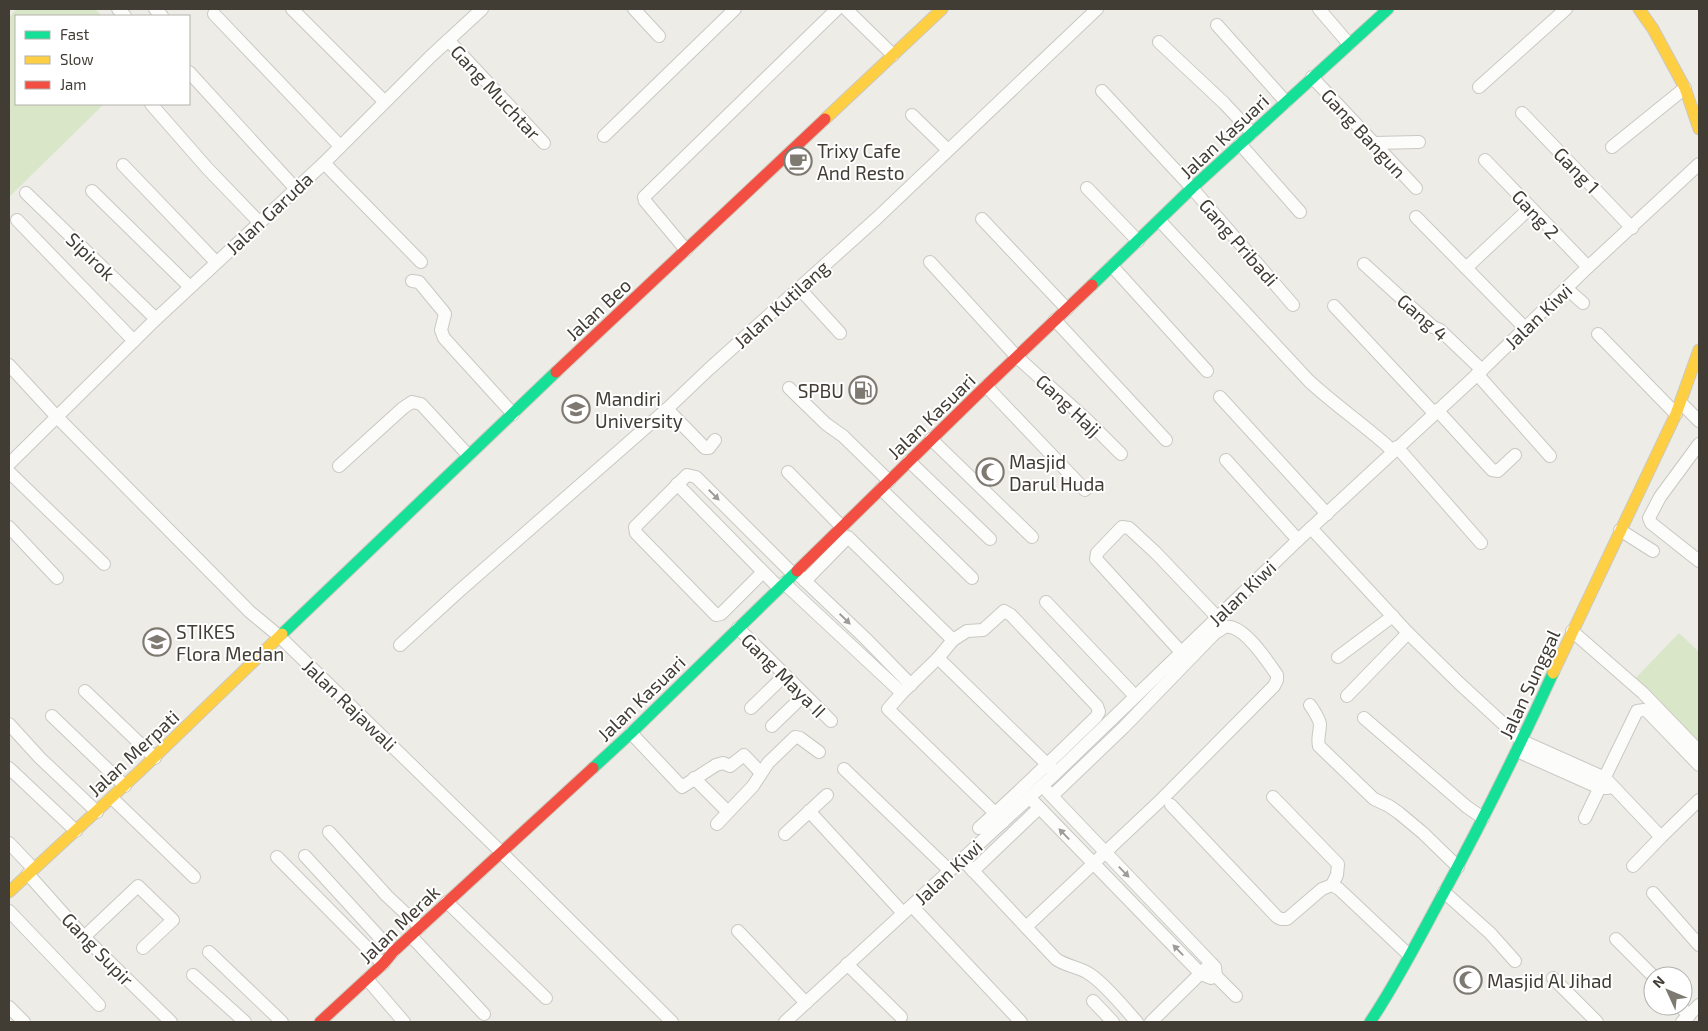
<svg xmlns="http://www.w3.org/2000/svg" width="1708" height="1031" font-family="'Exo 2',sans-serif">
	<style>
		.green { fill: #d9e6c7 }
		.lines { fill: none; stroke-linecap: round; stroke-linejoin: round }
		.street-casing { stroke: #c9c8c2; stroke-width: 14 }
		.fast-casing { stroke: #ccc9be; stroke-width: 13 }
		.slow-casing { stroke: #ccc9be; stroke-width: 13 }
		.jam-casing { stroke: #ccc9be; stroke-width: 13 }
		.street { stroke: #fcfcfb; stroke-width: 12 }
		.fast { stroke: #16e098; stroke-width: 11 }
		.slow { stroke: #ffcf43; stroke-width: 11 }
		.jam { stroke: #f24e42; stroke-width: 11 }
		.oneway { fill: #9f9c98 }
		.labels { text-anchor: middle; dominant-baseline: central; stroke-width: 4; stroke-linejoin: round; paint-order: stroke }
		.street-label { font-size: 19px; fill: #423d34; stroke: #fff }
		.poi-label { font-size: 19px; fill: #423d34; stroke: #fff; text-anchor: start }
	</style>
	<rect width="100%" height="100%" fill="#edece6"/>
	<g class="green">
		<polygon points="17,9 95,9 102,16 16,16 16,104 104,104 9,197 9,17"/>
		<polygon points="1679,633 1699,652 1699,750 1629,685"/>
	</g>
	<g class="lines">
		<g class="street-casing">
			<g id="street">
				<polyline points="118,9 125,16"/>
				<polyline points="155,9 162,16"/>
				<polyline points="292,9 385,102"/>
				<polyline points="634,9 659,36"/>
				<polyline points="846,9 893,55"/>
				<polyline points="1319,9 1349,44"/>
				<polyline points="214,14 340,146"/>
				<polyline points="1217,25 1286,102"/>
				<polyline points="448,40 544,143"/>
				<polyline points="1159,42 1224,103 1252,133"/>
				<polyline points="189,72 296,189"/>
				<polyline points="1312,77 1416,188"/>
				<polyline points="1479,87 1566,9"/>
				<polyline points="1102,91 1192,188 1293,305"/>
				<polyline points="151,104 207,168 260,223"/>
				<polyline points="1522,113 1632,228"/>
				<polyline points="912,115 948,150"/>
				<polyline points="604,136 735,9"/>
				<polyline points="1374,143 1419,142"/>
				<polyline points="1240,144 1300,212"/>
				<polyline points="1612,147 1685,88"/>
				<polyline points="1485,160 1588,267"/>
				<polyline points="324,163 421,262"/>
				<polyline points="123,165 216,262"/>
				<polyline points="1087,188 1138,241"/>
				<polyline points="92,191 190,287"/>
				<polyline points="26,193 156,319"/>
				<polyline points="1416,217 1525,328"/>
				<polyline points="982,219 1067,309"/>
				<polyline points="17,220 134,341"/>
				<path d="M1160 221 1309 381C1336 406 1366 426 1393 451"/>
				<polyline points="686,250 645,201 644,197 837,9"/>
				<polyline points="930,262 1017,357 1088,421 1121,454"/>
				<polyline points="1364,264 1433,327 1440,330 1482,370"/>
				<polyline points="1112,266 1207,371"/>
				<polyline points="1466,268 1530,208"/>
				<polyline points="412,281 419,282 443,311 445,314 441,330 444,338 513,414"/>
				<polyline points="799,288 840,333"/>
				<polyline points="1566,288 1583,303"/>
				<polyline points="1334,306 1434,413"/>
				<polyline points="1055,320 1166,440"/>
				<polyline points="1598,334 1676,414"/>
				<polyline points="9,365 57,417 250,612 279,636 502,853 672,1022"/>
				<polyline points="1477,374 1550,456"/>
				<polyline points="986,386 1085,490"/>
				<polyline points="789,388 826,424 843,436 889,481"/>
				<polyline points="1220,397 1327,514"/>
				<polyline points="1681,403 1699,421"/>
				<polyline points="667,409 705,448 709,448 715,440"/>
				<polyline points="1437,410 1492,470 1498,471 1515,455"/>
				<polyline points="931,439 1032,537"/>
				<polyline points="1699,444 1660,497 1649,518 1651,523 1699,561"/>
				<polyline points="1397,447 1481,543"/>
				<polyline points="1226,460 1298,540"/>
				<polyline points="909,461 990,539"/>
				<polyline points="9,464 156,319 324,163 430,57 482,9"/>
				<polyline points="339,466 403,408 412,402 421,404 468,455"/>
				<polyline points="9,472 104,564"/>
				<polyline points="788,472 842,527"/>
				<polyline points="677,484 779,588"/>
				<polyline points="881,489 972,578"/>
				<polyline points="9,527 57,578"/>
				<polyline points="1311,528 1408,633 1459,683 1522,741 1605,778 1661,837 1699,800"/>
				<polyline points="1620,530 1653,551"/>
				<polyline points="763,572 721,614 716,615 636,533 635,527 687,475 696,477 793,574"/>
				<polyline points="800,576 866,639 911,685"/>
				<polyline points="805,581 848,537 953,640"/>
				<polyline points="784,583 902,693"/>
				<polyline points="1046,602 1135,696"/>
				<polyline points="738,628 831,721"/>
				<polyline points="1572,631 1643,693 1699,751"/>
				<polyline points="400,645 458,592 667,409 708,370 877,218 1097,9"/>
				<polyline points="1181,652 1096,559 1097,553 1122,527 1129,528 1156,553 1218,618"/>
				<polyline points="1338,657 1393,616"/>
				<polyline points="938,658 1053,770"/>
				<polyline points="85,691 155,758"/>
				<polyline points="1347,696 1408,633"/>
				<path d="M1310 705C1314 711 1319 718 1320 724 1320 732 1317 739 1319 746L1374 799 1389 806 1399 813 1423 833 1458 867"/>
				<polyline points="751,708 784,676"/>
				<polyline points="52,716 125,786"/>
				<polyline points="1364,718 1467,807 1483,818"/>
				<polyline points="9,724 40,758 97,812"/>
				<polyline points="772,726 804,695"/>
				<polyline points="631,733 682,787 716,765 723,763 730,766 744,755 761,773"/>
				<polyline points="1517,751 1600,788 1608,788"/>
				<polyline points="9,768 76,831"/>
				<polyline points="844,769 949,870"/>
				<polyline points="694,778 728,812"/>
				<polyline points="1047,791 1211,963 1215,967 1216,976 1236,996"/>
				<polyline points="1029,797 1201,974 1211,978 1216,976"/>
				<polyline points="1273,797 1338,864 1337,875 1332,885"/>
				<polyline points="112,798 194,877"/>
				<polyline points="1171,805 1277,917 1281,919 1287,919 1322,889 1332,885 1339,889 1409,955"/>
				<polyline points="809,811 903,913"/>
				<polyline points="1585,818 1637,711 1644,710 1647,711 1699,765"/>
				<polyline points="717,824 753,786 768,763 795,737 800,738 819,752"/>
				<path d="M979 828C1019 792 1058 754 1096 717L1099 712 1097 706 1011 615 1004 611 983 630 967 631 953 640 938 658 902 693 888 709 995 813 1003 822"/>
				<polyline points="329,832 387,896 420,927"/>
				<polyline points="785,834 827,795"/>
				<polyline points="9,843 29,864"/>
				<polyline points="305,856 393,952"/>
				<polyline points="277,857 383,964"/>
				<path d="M962 859 1056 959C1067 967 1081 967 1091 975 1107 986 1124 1008 1137 1022"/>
				<polyline points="1633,866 1661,837"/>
				<polyline points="973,871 1039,808"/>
				<polyline points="28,874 84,937 171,1022"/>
				<polyline points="1444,892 1490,933 1515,961"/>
				<polyline points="1653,893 1699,945"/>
				<polyline points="447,902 546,998"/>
				<polyline points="912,906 1021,1022"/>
				<polyline points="9,911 99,1005"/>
				<path d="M1026 927 1163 798 1274 686 1277 680V675C1268 662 1243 623 1225 627 1222 628 1218 632 1215 633L1124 727 1052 796"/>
				<polyline points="738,931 806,1003"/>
				<polyline points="411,936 484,1014"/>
				<polyline points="84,937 138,886 173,920 143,948"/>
				<polyline points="1616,939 1653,976"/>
				<polyline points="209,952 282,1022"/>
				<polyline points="847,964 901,1017"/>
				<polyline points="193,975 245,1022"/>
				<polyline points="1553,978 1597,1022"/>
				<polyline points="367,979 404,1022"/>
				<polyline points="1093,1001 1113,1022"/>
				<polyline points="1680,1006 1689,1016"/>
				<polyline points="9,1007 24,1022"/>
				<polyline points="785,1022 1056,773 1298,540 1482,370 1588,267 1699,164"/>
				<polyline points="1151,1022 1206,968"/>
				<polyline points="1682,1022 1699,1005"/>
			</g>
		</g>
		<g class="fast-casing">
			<g id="fast">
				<polyline points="1092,285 1192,188 1388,9"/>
				<polyline points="282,634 556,372"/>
				<polyline points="593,768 631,733 797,571"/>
				<path d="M1370 1022C1395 985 1415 946 1436 907 1478 830 1517 752 1553 673"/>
			</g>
		</g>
		<g class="slow-casing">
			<g id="slow">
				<polyline points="1639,9 1653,29 1685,88 1699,129"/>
				<polyline points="825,119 942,9"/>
				<polyline points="1553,673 1676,414 1699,350"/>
				<polyline points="9,892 140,771 282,634"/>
			</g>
		</g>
		<g class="jam-casing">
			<g id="jam">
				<polyline points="556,372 825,119"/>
				<polyline points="797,571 986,386 1092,285"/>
				<polyline points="320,1022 383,964 393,952 593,768"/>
			</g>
		</g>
		<use href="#street" class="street"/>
		<use href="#fast" class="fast"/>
		<use href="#slow" class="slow"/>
		<use href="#jam" class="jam"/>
	</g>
	<defs><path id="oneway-solid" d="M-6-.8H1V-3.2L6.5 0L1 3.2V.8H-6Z" transform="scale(1.25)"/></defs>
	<g class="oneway">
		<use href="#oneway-solid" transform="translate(714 495) rotate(45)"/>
		<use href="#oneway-solid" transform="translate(845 619) rotate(44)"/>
		<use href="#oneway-solid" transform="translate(1064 834) rotate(-134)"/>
		<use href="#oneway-solid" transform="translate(1124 872) rotate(46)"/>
		<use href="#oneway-solid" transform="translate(1178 950) rotate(-134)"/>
	</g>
	<defs>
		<g id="cafe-ring" transform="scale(1.4375)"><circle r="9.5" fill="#fff" stroke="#7e7a72" stroke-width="1.5"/><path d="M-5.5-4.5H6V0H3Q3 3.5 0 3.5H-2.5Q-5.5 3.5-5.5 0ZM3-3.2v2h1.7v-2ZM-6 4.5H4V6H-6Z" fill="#7e7a72"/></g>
		<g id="fuel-ring" transform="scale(1.4375)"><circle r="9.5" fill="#fff" stroke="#7e7a72" stroke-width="1.5"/><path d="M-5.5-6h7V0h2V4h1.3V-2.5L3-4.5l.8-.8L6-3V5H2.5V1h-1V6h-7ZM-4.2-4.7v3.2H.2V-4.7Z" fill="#7e7a72"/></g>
		<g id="university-ring" transform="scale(1.4375)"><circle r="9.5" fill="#fff" stroke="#7e7a72" stroke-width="1.5"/><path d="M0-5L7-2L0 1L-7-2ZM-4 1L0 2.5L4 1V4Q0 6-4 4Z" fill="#7e7a72"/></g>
		<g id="mosque-ring" transform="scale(1.4375)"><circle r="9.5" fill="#fff" stroke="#7e7a72" stroke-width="1.5"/><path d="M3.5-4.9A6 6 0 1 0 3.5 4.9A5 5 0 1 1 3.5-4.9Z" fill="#7e7a72"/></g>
	</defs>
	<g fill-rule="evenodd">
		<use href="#cafe-ring" x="798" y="161"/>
		<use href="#fuel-ring" x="863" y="390"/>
		<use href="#university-ring" x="576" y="409"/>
		<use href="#mosque-ring" x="990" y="472"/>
		<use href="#university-ring" x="157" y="642"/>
		<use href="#mosque-ring" x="1468" y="980"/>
	</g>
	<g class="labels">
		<g class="street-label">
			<text transform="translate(496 92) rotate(47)">Gang Muchtar</text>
			<text transform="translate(1364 133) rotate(47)">Gang Bangun</text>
			<text transform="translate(1224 136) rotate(-43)">Jalan Kasuari</text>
			<text transform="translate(1577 170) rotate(46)">Gang 1</text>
			<text transform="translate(269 213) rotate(-43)">Jalan Garuda</text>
			<text transform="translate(1536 214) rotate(47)">Gang 2</text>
			<text transform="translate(1239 242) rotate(49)">Gang Pribadi</text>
			<text transform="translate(91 256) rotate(44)">Sipirok</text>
			<text transform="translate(781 304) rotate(-42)">Jalan Kutilang</text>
			<text transform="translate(598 309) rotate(-43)">Jalan Beo</text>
			<text transform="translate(1538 316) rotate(-44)">Jalan Kiwi</text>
			<text transform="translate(1423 317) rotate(41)">Gang 4</text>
			<text transform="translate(1069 405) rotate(43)">Gang Hajj</text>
			<text transform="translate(931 416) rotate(-44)">Jalan Kasuari</text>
			<text transform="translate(1242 593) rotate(-44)">Jalan Kiwi</text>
			<text transform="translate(784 675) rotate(45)">Gang Maya II</text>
			<text transform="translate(1529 684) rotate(-65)">Jalan Sunggal</text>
			<text transform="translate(641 698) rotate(-44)">Jalan Kasuari</text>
			<text transform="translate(350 705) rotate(44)">Jalan Rajawali</text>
			<text transform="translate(133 753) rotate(-43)">Jalan Merpati</text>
			<text transform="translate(948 872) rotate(-43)">Jalan Kiwi</text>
			<text transform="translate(399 924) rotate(-44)">Jalan Merak</text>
			<text transform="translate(98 949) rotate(46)">Gang Supir</text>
		</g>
		<g class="poi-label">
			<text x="817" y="150">Trixy Cafe<tspan x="817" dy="22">And Resto</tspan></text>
			<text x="844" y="390" text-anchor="end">SPBU</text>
			<text x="595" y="398">Mandiri<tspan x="595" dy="22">University</tspan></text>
			<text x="1009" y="461">Masjid<tspan x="1009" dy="22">Darul Huda</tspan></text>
			<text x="176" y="631">STIKES<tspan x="176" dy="22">Flora Medan</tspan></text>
			<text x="1487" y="980">Masjid Al Jihad</text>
		</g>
	</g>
	<rect width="1708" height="1031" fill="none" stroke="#423d34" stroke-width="20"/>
	<rect x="15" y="15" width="175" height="90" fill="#ffffff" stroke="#b3b1ae"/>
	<rect x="25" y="31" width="25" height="8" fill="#16e098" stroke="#b3b1ae"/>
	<text x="60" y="40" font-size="15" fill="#423d34">Fast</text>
	<rect x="25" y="56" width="25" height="8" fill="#ffcf43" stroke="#b3b1ae"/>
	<text x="60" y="65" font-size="15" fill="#423d34">Slow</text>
	<rect x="25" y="81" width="25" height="8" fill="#f24e42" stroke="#b3b1ae"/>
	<text x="60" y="90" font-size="15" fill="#423d34">Jam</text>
	<g transform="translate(1668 991) rotate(314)"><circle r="24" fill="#ffffff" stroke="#b3b1ae"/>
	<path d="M0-4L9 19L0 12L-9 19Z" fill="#7e7a72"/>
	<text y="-8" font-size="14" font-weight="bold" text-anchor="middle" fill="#423d34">N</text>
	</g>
</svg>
